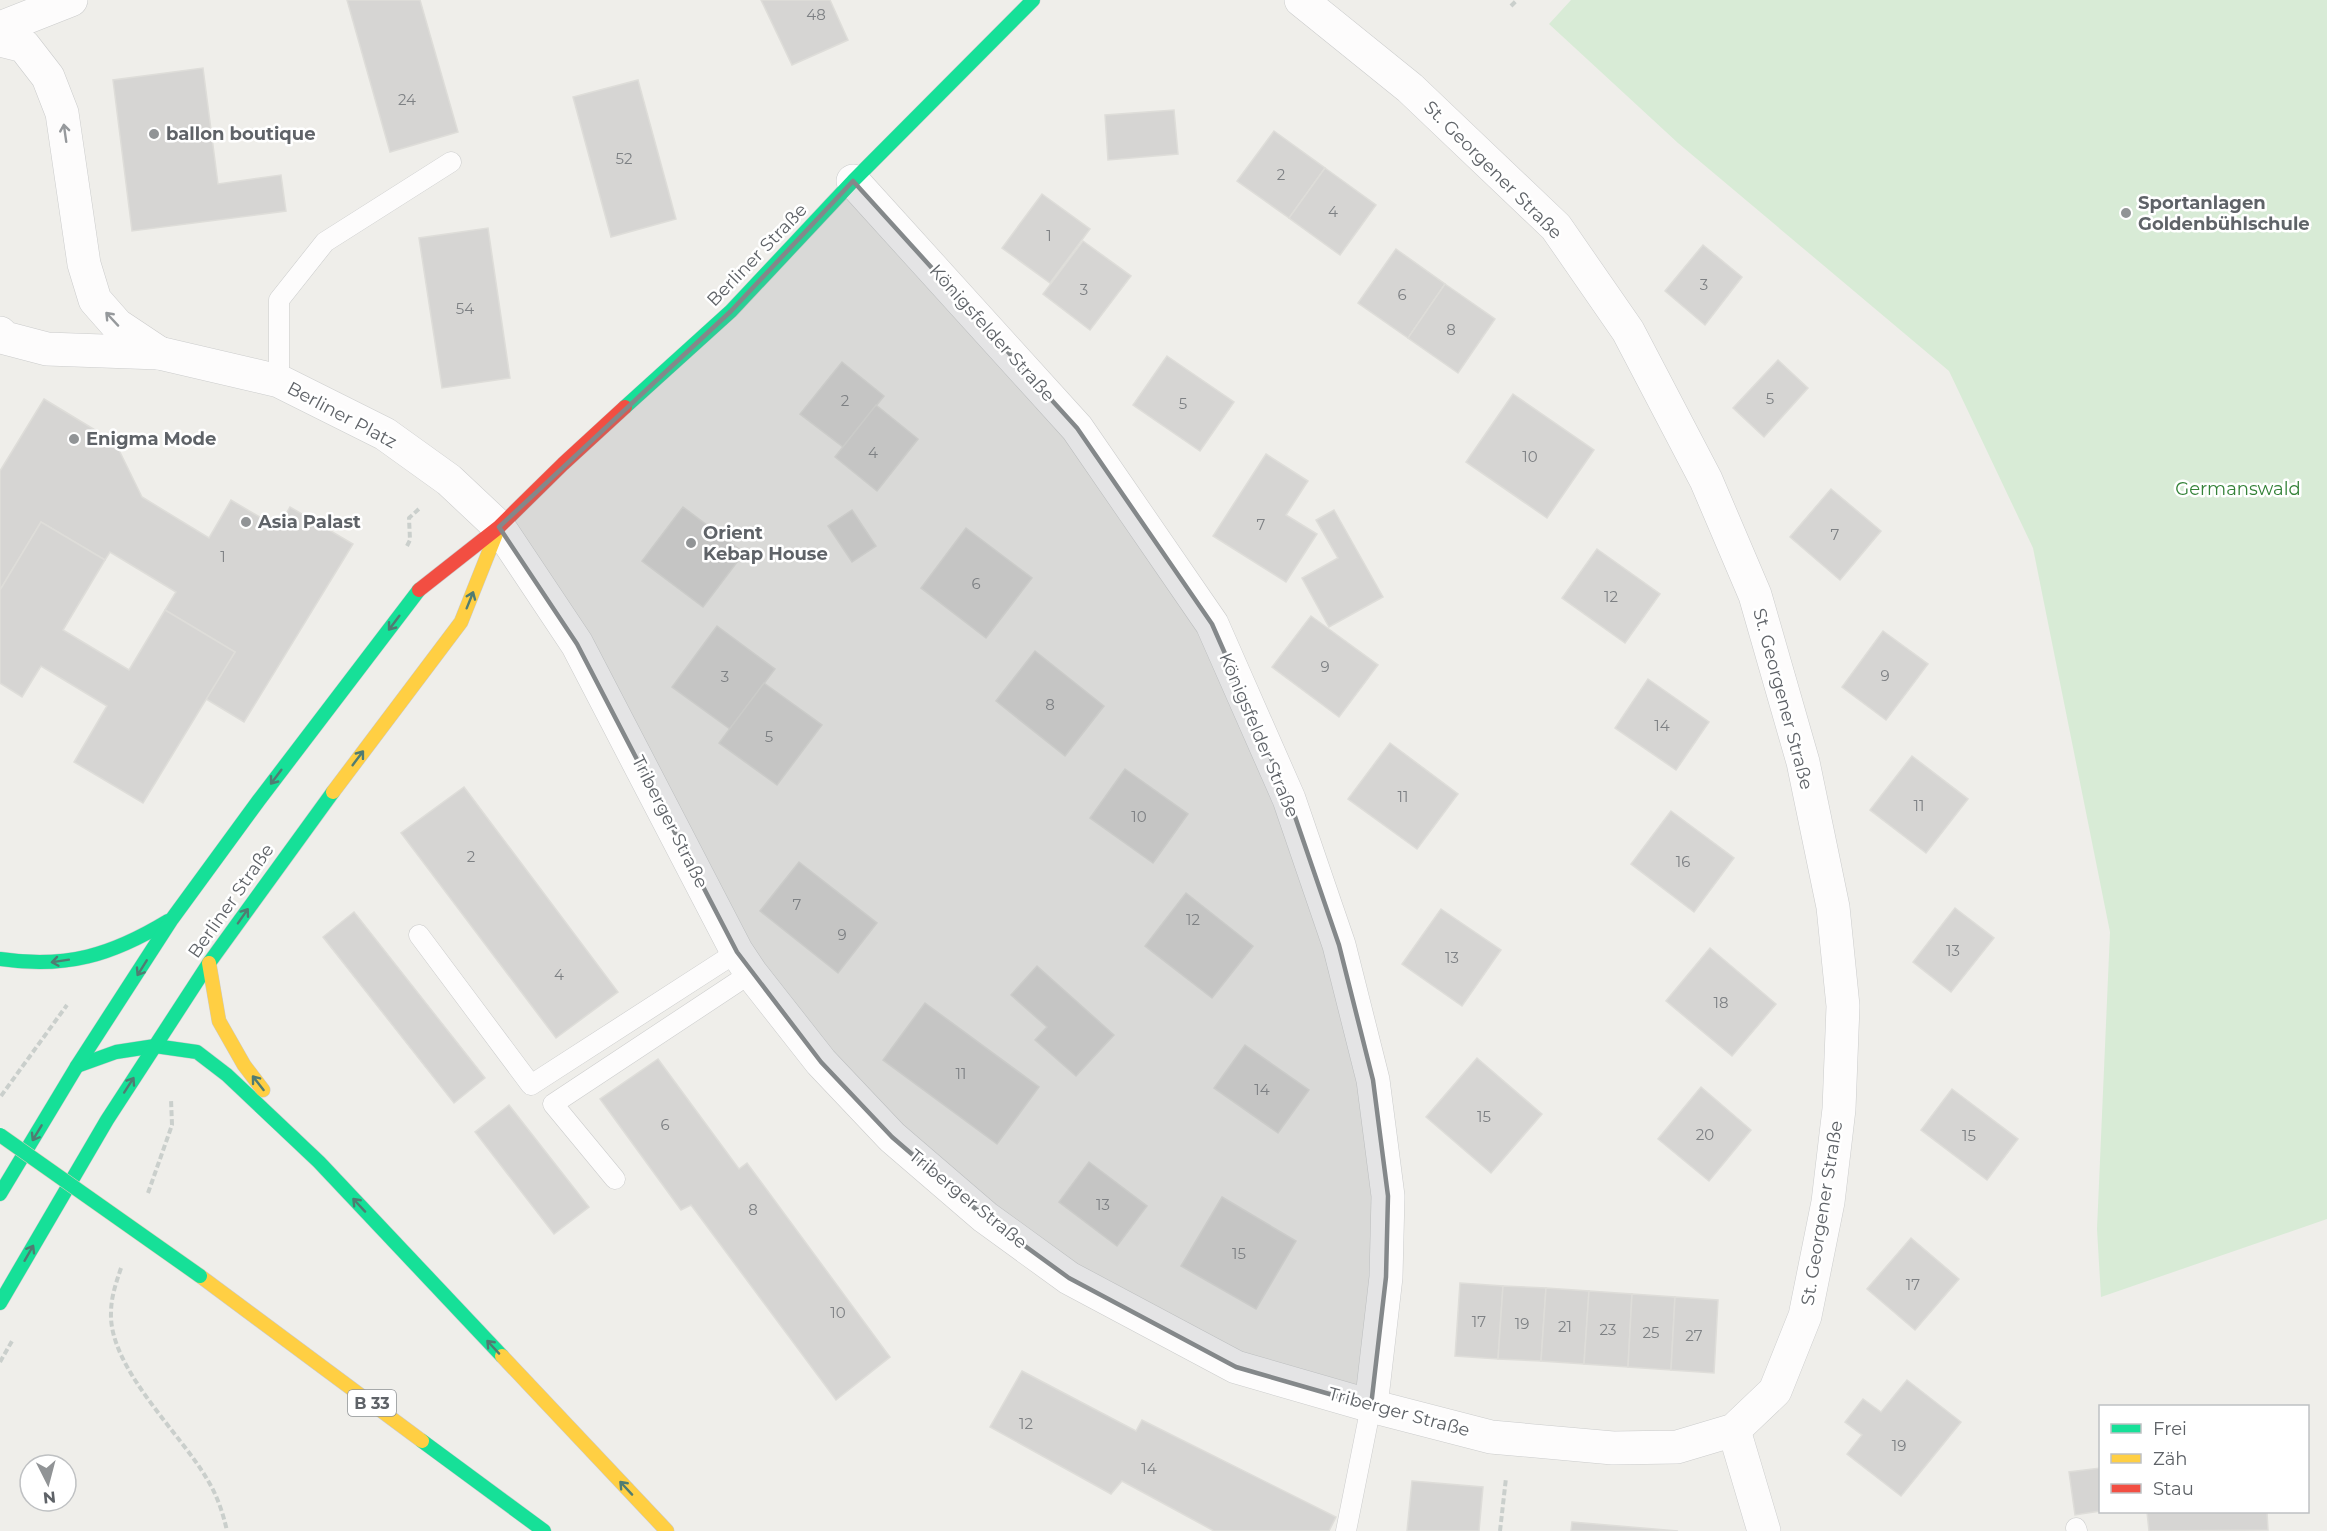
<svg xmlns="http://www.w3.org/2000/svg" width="2327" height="1531" font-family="Montserrat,sans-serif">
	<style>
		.green { fill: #d8ebd6 }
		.building { fill: #d6d5d3; stroke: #deddd9; stroke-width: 1.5 }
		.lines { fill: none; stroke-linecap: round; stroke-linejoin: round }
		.lane-casing { stroke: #cbcccc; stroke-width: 21 }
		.street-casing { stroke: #cbcccc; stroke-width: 34 }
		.fast-casing { stroke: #cacacb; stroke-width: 15 }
		.slow-casing { stroke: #cacacb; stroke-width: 15 }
		.jam-casing { stroke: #cacacb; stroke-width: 15 }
		.path { stroke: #cacfcc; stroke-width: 4; stroke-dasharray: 6 3; stroke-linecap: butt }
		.lane { stroke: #fdfcfc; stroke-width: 20 }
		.street { stroke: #fdfcfc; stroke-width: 33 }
		.fast { stroke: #16e098; stroke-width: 14 }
		.slow { stroke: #ffcf43; stroke-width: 14 }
		.jam { stroke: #f24e42; stroke-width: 14 }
		.fast-bridge-casing { stroke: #d7ceb8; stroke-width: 15; stroke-linecap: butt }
		.fast-bridge { stroke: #16e098; stroke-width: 14 }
		.oneway { stroke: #96999c }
		.oneway2 { stroke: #507c72 }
		.marked { fill: #84888a; fill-opacity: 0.2; stroke: #84888a; stroke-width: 4.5; stroke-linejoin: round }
		.poi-dot { fill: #919496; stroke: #fff; stroke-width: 2 }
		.labels { text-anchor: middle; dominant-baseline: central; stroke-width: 5; stroke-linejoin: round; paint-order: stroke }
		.number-label { font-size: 15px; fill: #7e8184 }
		.shield { fill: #fff; stroke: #8f9295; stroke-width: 1.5 }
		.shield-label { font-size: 16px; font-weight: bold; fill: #5f6368 }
		.poi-label { font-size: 18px; font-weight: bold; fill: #5f6368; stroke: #fff; text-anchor: start }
		.street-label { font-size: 18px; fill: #5f6368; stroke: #fff }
		.park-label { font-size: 18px; fill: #348238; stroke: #fff }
	</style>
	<rect width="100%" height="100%" fill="#efeeea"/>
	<polygon class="green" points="1571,0 2327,0 2327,1219 2101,1297 2097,1229 2110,932 2033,548 1949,371 1678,143 1549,24"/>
	<g class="building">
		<polygon points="347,0 420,0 458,132 390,152"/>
		<polygon points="761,0 830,0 848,40 792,65"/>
		<polygon points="203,68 218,184 281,175 286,211 132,231 113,80"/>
		<polygon points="638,80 676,219 611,237 573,97"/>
		<polygon points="1174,110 1178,154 1108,160 1105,115"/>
		<polygon points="1274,131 1325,168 1289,218 1237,181"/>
		<polygon points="1325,168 1376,205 1340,255 1289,218"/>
		<polygon points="1042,194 1090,229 1050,283 1002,248"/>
		<polygon points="488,228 510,378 442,388 419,238"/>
		<polygon points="1083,241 1131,276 1090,330 1043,294"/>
		<polygon points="1703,245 1742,277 1705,325 1665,291"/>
		<polygon points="1396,249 1445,284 1408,338 1358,303"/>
		<polygon points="1445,284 1495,319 1458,373 1408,338"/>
		<polygon points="1167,356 1234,402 1200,451 1133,405"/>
		<polygon points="1778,360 1808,388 1764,437 1733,408"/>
		<polygon points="842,362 884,396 843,447 800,414"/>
		<polygon points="1513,394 1594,450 1547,518 1466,462"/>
		<polygon points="44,399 115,442 142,497 209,538 231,500 278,528 290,507 353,544 244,722 206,699 235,652 165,610 176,592 110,552 105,560 41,522 0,590 0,471"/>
		<polygon points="876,405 918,439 877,491 835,457"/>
		<polygon points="1266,454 1308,481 1286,515 1317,534 1286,582 1213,536"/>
		<polygon points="1831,489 1881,531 1840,580 1790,537"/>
		<polygon points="683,507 744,553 703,607 642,561"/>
		<polygon points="852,510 876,546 852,562 828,526"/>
		<polygon points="1334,510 1383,597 1329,627 1302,578 1338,558 1316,520"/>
		<polygon points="41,522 105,560 63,630 129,670 165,610 235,652 143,803 74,762 107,706 41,666 22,697 0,683 0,590"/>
		<polygon points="966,528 1032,578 986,638 921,588"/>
		<polygon points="1597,549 1660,594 1625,643 1562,598"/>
		<polygon points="1311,616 1378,665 1339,717 1272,667"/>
		<polygon points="717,626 775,669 730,729 672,687"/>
		<polygon points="1883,631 1928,664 1886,720 1842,687"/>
		<polygon points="1035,651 1104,706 1065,756 996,701"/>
		<polygon points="1648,679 1709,722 1676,770 1615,728"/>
		<polygon points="764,683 822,725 777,785 719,743"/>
		<polygon points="1390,743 1458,794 1417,849 1348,799"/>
		<polygon points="1912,756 1968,799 1926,853 1870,810"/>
		<polygon points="1125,769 1188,814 1153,863 1090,818"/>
		<polygon points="464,787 618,992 556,1038 401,833"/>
		<polygon points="1671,811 1734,858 1694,912 1631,864"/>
		<polygon points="799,862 877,923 838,973 760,911"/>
		<polygon points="1186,893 1253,946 1212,998 1145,946"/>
		<polygon points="1955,908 1994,938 1951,992 1913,962"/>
		<polygon points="1441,909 1501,950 1462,1006 1402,964"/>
		<polygon points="354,912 485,1078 454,1103 323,937"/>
		<polygon points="1710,948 1776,1004 1732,1056 1666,1001"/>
		<polygon points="1037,966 1114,1035 1076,1076 1035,1040 1047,1027 1011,995"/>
		<polygon points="925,1003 1039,1087 997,1144 883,1060"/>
		<polygon points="1245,1045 1309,1090 1278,1133 1214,1088"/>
		<polygon points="1477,1058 1542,1114 1491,1173 1426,1117"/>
		<polygon points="658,1059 739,1169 747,1163 890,1357 836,1400 691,1205 681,1210 600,1099"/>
		<polygon points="1701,1087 1751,1130 1709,1181 1658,1139"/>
		<polygon points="1952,1089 2018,1139 1987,1180 1921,1130"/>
		<polygon points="509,1105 589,1207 554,1234 475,1132"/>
		<polygon points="1089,1162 1147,1206 1117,1246 1059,1202"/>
		<polygon points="1222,1197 1296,1241 1256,1309 1181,1266"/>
		<polygon points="1911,1238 1959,1279 1915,1330 1867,1289"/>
		<polygon points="1460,1283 1503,1286 1498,1359 1455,1356"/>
		<polygon points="1503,1286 1546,1288 1541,1361 1498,1359"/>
		<polygon points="1546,1288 1589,1291 1584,1364 1541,1361"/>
		<polygon points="1589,1291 1632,1294 1628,1367 1584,1364"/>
		<polygon points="1632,1294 1675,1297 1671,1370 1628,1367"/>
		<polygon points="1675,1297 1718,1300 1714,1373 1671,1370"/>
		<polygon points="1022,1371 1136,1431 1142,1420 1336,1517 1329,1531 1214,1531 1122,1481 1111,1494 990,1427"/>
		<polygon points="1907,1380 1961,1422 1901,1496 1847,1454 1862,1435 1845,1422 1863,1399 1881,1412"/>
		<polygon points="2100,1468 2100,1511 2075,1515 2069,1472"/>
		<polygon points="1412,1481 1483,1487 1479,1531 1407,1531"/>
		<polygon points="2147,1512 2267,1512 2268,1530 2149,1531"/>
		<polygon points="1572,1522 1678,1531 1571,1531"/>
	</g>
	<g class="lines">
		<g class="lane-casing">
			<g id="lane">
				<polyline points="279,381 279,300 325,242 451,162"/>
				<polyline points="419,935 531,1085 737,952"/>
				<polyline points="615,1179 553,1104 751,973"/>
				<polyline points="2076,1528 2077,1531"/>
				<polyline points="1346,1531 1371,1406"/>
			</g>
		</g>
		<g class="street-casing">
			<g id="street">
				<polyline points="0,28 71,0"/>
				<polyline points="0,40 24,46 48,77 62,113 84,264 95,300 117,325 159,353"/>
				<polyline points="853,181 1077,428 1212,624 1289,799 1339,945 1373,1080 1388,1196 1386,1277 1371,1406"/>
				<polyline points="0,333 5,338 47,349 159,353 279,381 385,434 449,480 499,527 577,644 737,952 751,973 821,1062 892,1137 985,1217 1069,1278 1236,1367 1371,1406 1491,1437 1613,1448 1677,1447 1734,1430 1775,1391 1805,1316 1828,1202 1839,1109 1843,1006 1833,907 1803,762 1755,595 1706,480 1628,331 1556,227 1410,88 1301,0"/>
				<polyline points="1734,1430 1764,1531"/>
			</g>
		</g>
		<g class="fast-casing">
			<g id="fast">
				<polyline points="625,407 731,311 853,181 1033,0"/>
				<path d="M0 959C66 969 112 955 168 921"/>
				<polyline points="77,1066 116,1052 155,1046 197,1052 227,1075 319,1162 502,1356"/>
				<polyline points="0,1194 77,1066 172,919 259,800 419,590"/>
				<polyline points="0,1303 107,1120 209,963 333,792"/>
				<polyline points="422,1441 544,1531"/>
			</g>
		</g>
		<g class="slow-casing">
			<g id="slow">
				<polyline points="333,792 461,622 498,529"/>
				<polyline points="209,963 219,1021 244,1065 263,1090"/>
				<polyline points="200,1276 422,1441"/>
				<polyline points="502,1356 667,1531"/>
			</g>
		</g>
		<g class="jam-casing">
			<polyline id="jam" points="419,590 499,527 563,464 625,407"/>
		</g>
		<g class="path">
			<polyline points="1511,6 1517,0"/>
			<polyline points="407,546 410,540 409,518 420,508"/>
			<polyline points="1,1096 67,1005"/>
			<polyline points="148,1193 172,1125 171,1099"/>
			<path d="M121 1268C116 1283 111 1297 111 1313 109 1368 181 1434 207 1479 217 1495 223 1513 227 1531"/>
			<polyline points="0,1362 12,1341"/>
			<polyline points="1500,1531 1506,1478"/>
		</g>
		<use href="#lane" class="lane"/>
		<use href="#street" class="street"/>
		<use href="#fast" class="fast"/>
		<use href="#slow" class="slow"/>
		<use href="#jam" class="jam"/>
		<g class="fast-bridge-casing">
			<polyline id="fast-bridge" points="0,1135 200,1276"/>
		</g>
		<use href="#fast-bridge" class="fast-bridge"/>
	</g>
	<defs><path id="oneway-shaft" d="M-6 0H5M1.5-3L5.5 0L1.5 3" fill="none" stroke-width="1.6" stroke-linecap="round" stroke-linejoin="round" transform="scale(1.5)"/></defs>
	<g class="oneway">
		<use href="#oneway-shaft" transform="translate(65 133) rotate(-98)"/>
		<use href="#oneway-shaft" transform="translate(112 319) rotate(-133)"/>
	</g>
	<g class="oneway2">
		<use href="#oneway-shaft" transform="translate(470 600) rotate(-68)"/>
		<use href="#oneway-shaft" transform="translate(394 623) rotate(127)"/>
		<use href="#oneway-shaft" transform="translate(358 758) rotate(-53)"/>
		<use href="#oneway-shaft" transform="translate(276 777) rotate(127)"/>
		<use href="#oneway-shaft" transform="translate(243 916) rotate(-55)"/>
		<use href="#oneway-shaft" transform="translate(60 961) rotate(171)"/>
		<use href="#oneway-shaft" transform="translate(142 968) rotate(122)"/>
		<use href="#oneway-shaft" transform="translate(258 1083) rotate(-128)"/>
		<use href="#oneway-shaft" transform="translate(129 1085) rotate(-57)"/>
		<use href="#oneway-shaft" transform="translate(37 1133) rotate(121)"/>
		<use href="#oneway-shaft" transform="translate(359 1205) rotate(-133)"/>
		<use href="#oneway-shaft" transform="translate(29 1253) rotate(-60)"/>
		<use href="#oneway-shaft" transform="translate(493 1347) rotate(-133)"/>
		<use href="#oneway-shaft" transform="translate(626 1488) rotate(-133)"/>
	</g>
	<path class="marked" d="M853 181 1077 428 1212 624 1289 799 1339 945 1373 1080 1388 1196 1386 1277 1371 1406 1236 1367 1069 1278 985 1217 892 1137 821 1062 737 952 577 644 499 527 731 311Z"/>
	<g class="poi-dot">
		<circle cx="154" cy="134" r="6"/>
		<circle cx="2126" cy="213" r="6"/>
		<circle cx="74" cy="439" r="6"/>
		<circle cx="246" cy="522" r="6"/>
		<circle cx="691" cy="543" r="6"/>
	</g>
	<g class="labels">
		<g class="number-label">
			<text x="816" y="14">48</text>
			<text x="407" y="99">24</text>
			<text x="624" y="158">52</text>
			<text x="1281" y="174">2</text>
			<text x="1333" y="211">4</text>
			<text x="1049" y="235">1</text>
			<text x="1704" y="284">3</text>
			<text x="1084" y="289">3</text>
			<text x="1402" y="294">6</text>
			<text x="465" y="308">54</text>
			<text x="1451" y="329">8</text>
			<text x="1770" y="398">5</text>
			<text x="845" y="400">2</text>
			<text x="1183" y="403">5</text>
			<text x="873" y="452">4</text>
			<text x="1530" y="456">10</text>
			<text x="1261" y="524">7</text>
			<text x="1835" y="534">7</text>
			<text x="223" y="556">1</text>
			<text x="976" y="583">6</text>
			<text x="1611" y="596">12</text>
			<text x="1325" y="666">9</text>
			<text x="1885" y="675">9</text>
			<text x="725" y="676">3</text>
			<text x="1050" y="704">8</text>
			<text x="1662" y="725">14</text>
			<text x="769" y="736">5</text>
			<text x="1403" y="796">11</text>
			<text x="1919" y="805">11</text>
			<text x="1139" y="816">10</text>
			<text x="471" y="856">2</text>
			<text x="1683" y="861">16</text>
			<text x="797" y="904">7</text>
			<text x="1193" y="919">12</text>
			<text x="842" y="934">9</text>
			<text x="1953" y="950">13</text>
			<text x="1452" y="957">13</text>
			<text x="559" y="974">4</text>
			<text x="1721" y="1002">18</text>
			<text x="961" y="1073">11</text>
			<text x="1262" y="1089">14</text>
			<text x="1484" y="1116">15</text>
			<text x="665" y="1124">6</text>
			<text x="1705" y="1134">20</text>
			<text x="1969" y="1135">15</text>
			<text x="1103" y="1204">13</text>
			<text x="753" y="1209">8</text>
			<text x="1239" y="1253">15</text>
			<text x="1913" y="1284">17</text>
			<text x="838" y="1312">10</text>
			<text x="1479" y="1321">17</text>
			<text x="1522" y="1323">19</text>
			<text x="1565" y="1326">21</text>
			<text x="1608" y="1329">23</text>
			<text x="1651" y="1332">25</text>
			<text x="1694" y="1335">27</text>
			<text x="1026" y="1423">12</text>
			<text x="1899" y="1445">19</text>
			<text x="1149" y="1468">14</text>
		</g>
		<rect class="shield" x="348" y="1390" width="48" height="26" rx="4.5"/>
		<g class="shield-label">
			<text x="372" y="1403">B 33</text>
		</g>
		<g class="poi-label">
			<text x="166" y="134">ballon boutique</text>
			<text x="2138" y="203">Sportanlagen<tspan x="2138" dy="21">Goldenbühlschule</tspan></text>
			<text x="86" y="439">Enigma Mode</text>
			<text x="258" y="522">Asia Palast</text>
			<text x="703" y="533">Orient<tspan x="703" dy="21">Kebap House</tspan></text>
		</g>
		<g class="street-label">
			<text transform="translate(1493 170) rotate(45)">St. Georgener Straße</text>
			<text transform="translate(757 255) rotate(-46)">Berliner Straße</text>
			<text transform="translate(992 333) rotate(48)">Königsfelder Straße</text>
			<text transform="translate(342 415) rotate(28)">Berliner Platz</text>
			<text transform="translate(1783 699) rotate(75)">St. Georgener Straße</text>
			<text transform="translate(1259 735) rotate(67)">Königsfelder Straße</text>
			<text transform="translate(670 822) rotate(63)">Triberger Straße</text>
			<text transform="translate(231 901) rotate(-55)">Berliner Straße</text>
			<text transform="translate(968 1199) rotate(39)">Triberger Straße</text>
			<text transform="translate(1822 1213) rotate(-81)">St. Georgener Straße</text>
			<text transform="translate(1399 1412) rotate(15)">Triberger Straße</text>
		</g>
		<g class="park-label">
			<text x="2238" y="489">Germanswald</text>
		</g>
	</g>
	<rect x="2099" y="1405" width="210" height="108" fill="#ffffff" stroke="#bfc1c3" stroke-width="1.5"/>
	<rect x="2111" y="1424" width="30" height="9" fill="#16e098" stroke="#bfc1c3" stroke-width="1.5"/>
	<text x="2153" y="1435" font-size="18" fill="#5f6368">Frei</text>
	<rect x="2111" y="1454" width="30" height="9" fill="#ffcf43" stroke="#bfc1c3" stroke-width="1.5"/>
	<text x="2153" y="1465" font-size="18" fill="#5f6368">Zäh</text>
	<rect x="2111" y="1484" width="30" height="9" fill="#f24e42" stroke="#bfc1c3" stroke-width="1.5"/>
	<text x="2153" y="1495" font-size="18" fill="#5f6368">Stau</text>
	<g transform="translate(48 1483) rotate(174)"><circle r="28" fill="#ffffff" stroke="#bfc1c3" stroke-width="1.5"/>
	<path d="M0-4.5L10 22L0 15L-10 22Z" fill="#919496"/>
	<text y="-9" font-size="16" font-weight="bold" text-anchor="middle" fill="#5f6368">N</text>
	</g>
</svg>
